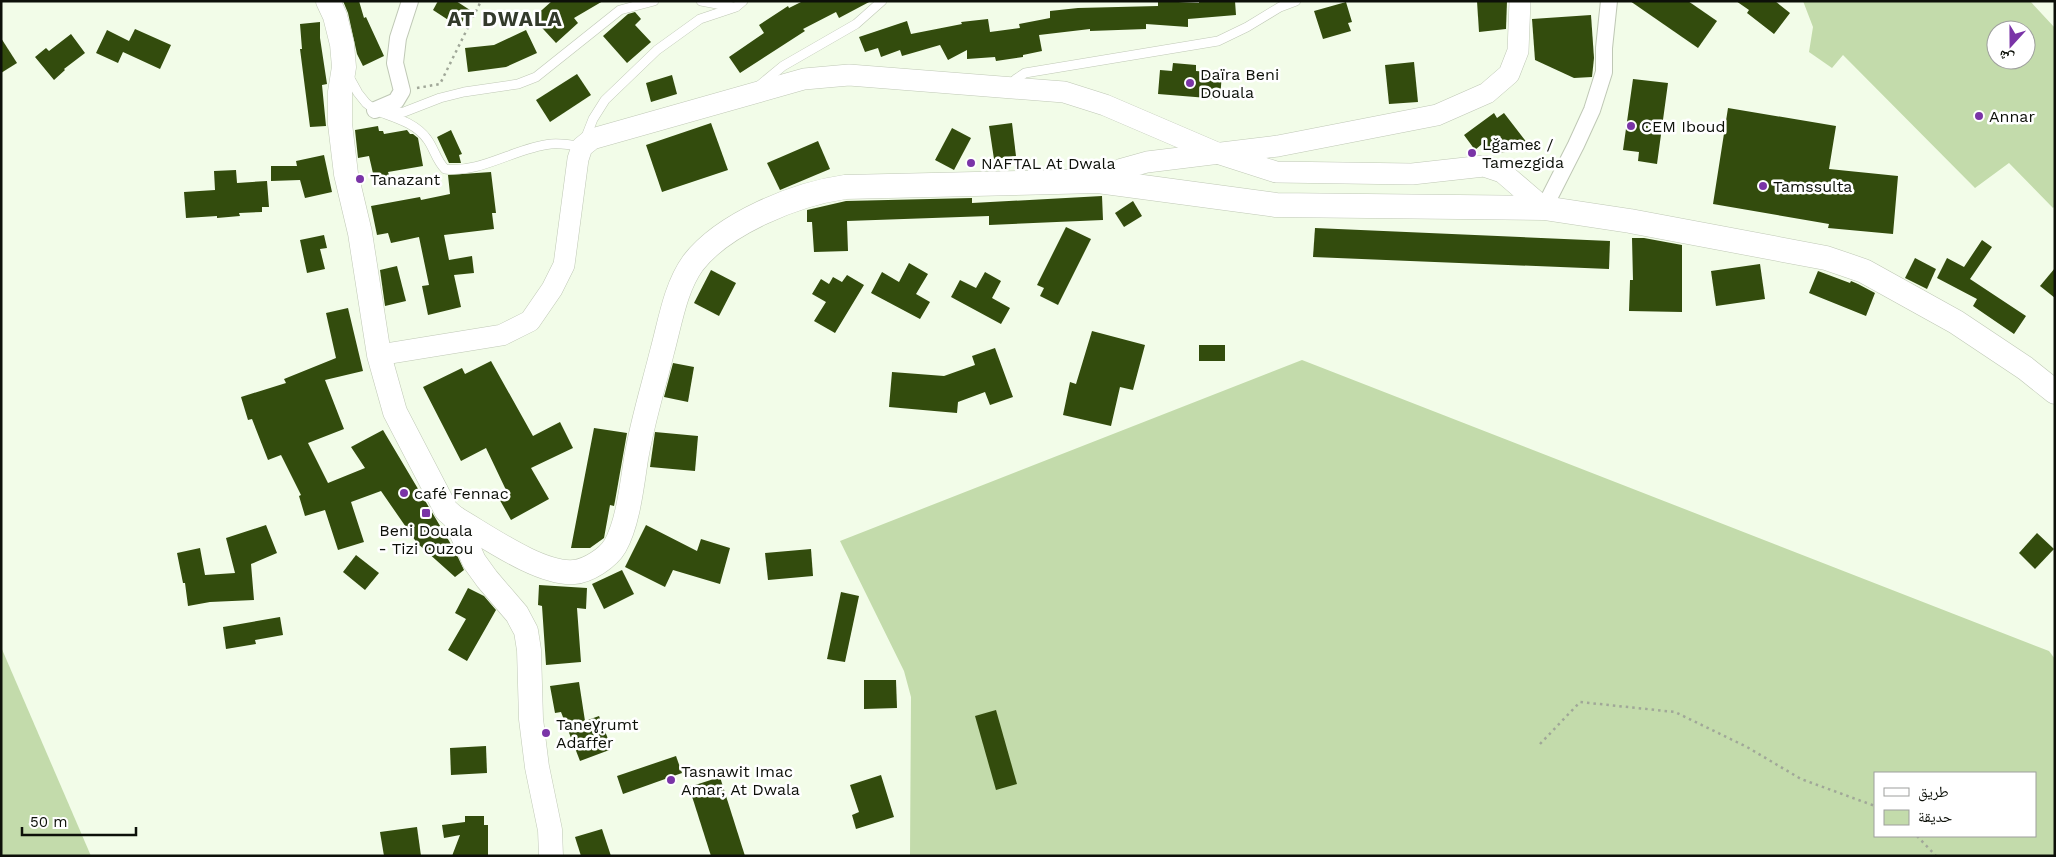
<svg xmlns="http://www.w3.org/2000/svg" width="2056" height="857" font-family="'Work Sans','Noto Naskh Arabic',sans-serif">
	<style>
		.green { fill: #c3dbab; fill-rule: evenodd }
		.building { fill: #334c0d }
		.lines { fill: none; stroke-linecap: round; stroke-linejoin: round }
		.service-casing { stroke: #bfc8b5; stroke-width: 10 }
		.minor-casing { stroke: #bfc8b5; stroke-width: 18 }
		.tertiary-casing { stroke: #bfc8b5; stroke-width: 22 }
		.secondary-casing { stroke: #bfc8b5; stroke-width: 25 }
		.path { stroke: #a0a798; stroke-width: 2.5; stroke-dasharray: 2.5 4; stroke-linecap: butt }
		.service { stroke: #fff; stroke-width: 9 }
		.minor { stroke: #fff; stroke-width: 16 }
		.tertiary { stroke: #fff; stroke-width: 21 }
		.secondary { stroke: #fff; stroke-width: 24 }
		.poi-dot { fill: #7a34a7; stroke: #fff; stroke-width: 2 }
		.labels { text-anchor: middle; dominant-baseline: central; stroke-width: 5; stroke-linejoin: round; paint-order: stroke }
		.poi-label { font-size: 16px; fill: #0d1009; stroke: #fff; text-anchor: start }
		.district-label { font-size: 21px; font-weight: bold; letter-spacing: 1px; fill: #333a2b; stroke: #fff }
	</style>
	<rect width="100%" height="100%" fill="#f2fce8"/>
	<g class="green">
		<path d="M1803 1H2030L2055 28V206L2053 208 2009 163 1975 188 1843 55 1832 68 1809 52 1813 27ZM1996 30H2026V60H1996Z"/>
		<path d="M1302 360 2049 651 2055 659V856H910L911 697 904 671 840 541ZM1875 773H2035V836H1875Z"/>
		<polygon points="1,647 91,856 1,856"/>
	</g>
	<g class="building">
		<polygon points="343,1 359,1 364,18 366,17 384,56 363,66 357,54 348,13"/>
		<polygon points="438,1 456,1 470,10 459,27 433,10"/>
		<polygon points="552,1 603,1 574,18 578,23 556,43 533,18"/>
		<polygon points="803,1 871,1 839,18 836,12 803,29 805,31 740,73 729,57 764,33 759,25 788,6 789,8"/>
		<polygon points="1158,1 1199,3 1199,1 1235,1 1236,15 1188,19 1188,27 1146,24 1146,29 1090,31 1090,29 1039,35 1042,51 1023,55 1023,57 996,61 995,57 967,59 967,50 948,60 940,45 902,56 900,50 881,57 878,48 865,52 859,37 907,21 911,34 962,24 961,22 988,19 990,32 1020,28 1019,24 1050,18 1050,11 1078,8 1158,6"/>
		<polygon points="1477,1 1507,1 1506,29 1479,32"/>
		<polygon points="1630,1 1688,1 1717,21 1698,48"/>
		<polygon points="1736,1 1775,1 1790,13 1774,34 1747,13 1749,10"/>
		<polygon points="1346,2 1352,22 1348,23 1351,31 1323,39 1314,11"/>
		<polygon points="635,12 641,19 635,25 651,42 627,63 603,36 628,14"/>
		<polygon points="1591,15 1594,58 1592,77 1574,78 1535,60 1532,19"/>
		<polygon points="320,22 320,38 327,84 322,85 326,126 310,127 300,49 302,49 300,24"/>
		<polygon points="135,29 171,45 160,69 123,52 118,63 96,53 107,30 129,41"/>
		<polygon points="526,30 537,53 506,67 468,72 465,48 494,45"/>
		<polygon points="71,34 85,53 64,69 65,70 54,80 35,57 46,48 49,51"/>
		<polygon points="1,38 17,63 1,73"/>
		<polygon points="1414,62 1418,102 1389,104 1385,65"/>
		<polygon points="1173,63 1196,65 1196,71 1222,73 1220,99 1158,94 1160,70 1172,71"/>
		<polygon points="577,74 591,95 550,122 536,100"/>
		<polygon points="672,75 677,94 651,102 646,83"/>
		<polygon points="1633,79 1668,83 1657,164 1638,161 1639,152 1623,150"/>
		<polygon points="1728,108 1836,126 1829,169 1898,176 1893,234 1828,228 1829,224 1713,204"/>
		<polygon points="1494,113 1497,118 1504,113 1531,148 1499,153 1494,147 1488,151 1482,144 1475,150 1464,135"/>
		<polygon points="711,123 728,170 662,192 646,145"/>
		<polygon points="1012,123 1016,156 994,159 989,126"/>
		<polygon points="378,126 379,131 383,131 384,134 407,130 410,134 413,134 418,138 423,166 388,172 390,178 375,182 369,156 358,158 355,130"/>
		<polygon points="952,128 971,138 954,170 935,160"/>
		<polygon points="451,130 462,154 459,155 461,163 449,163 437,137"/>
		<polygon points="818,141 830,169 780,190 767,163"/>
		<polygon points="324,155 332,192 305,198 300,180 271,181 271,166 297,166 296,161"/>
		<polygon points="236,170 237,183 267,181 269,207 262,207 262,212 239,213 240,216 217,218 217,216 186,218 184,192 215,190 214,171"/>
		<polygon points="491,172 496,213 492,213 494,229 444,235 449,260 472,256 474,273 454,275 461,307 428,315 422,286 429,285 419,237 391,243 388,233 377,235 371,206 420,197 421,200 450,194 448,175"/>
		<polygon points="1102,196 1103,220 989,225 989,216 847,221 848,251 814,252 812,222 807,222 807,210 846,201 972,198 972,203"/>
		<polygon points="1133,201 1142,216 1124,227 1115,213"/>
		<polygon points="1066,227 1091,239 1058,305 1040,296 1044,288 1037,285"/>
		<polygon points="1315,228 1610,241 1609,269 1313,257"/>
		<polygon points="324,235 327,248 320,249 325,269 307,273 300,240"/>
		<polygon points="1632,238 1644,238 1682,245 1682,312 1629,311 1630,280 1633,280"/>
		<polygon points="1982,240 1992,247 1970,279 2026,316 2014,334 1973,306 1977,299 1937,278 1947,258 1964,267"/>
		<polygon points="1915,258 1936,269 1927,289 1905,278"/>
		<polygon points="909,263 928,274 916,294 930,302 920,319 871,293 882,272 899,282"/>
		<polygon points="1760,264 1765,299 1716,306 1711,271"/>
		<polygon points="397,266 406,301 385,306 380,270"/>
		<polygon points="2055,268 2055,298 2040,286"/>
		<polygon points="711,270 736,283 719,316 694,303"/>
		<polygon points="1818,271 1850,283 1851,281 1858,284 1875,293 1866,316 1809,293"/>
		<polygon points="985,272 1001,281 992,298 1010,308 1001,324 951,297 960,280 976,288"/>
		<polygon points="847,275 864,285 835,333 814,321 826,302 812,294 821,279 829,284 833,277 842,282"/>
		<polygon points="348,308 363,371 325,380 344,429 308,443 328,483 365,468 351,447 383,430 455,551 464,570 455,577 417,543 381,491 351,502 364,542 338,550 325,510 305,516 299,496 301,495 281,455 268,460 252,419 248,420 241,397 286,383 284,379 336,358 326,313"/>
		<polygon points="1092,331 1145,345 1133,390 1120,387 1111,426 1063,415 1070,382 1076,384"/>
		<rect x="1199" y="345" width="26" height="16"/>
		<polygon points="995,348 1013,397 990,405 985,392 958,402 957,413 889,407 892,372 944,376 975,365 972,356"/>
		<polygon points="491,361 533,436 560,422 573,448 531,468 549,499 511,520 497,495 506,490 486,448 461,461 423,387 462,368 465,374"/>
		<polygon points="673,363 694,367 688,402 664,397"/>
		<polygon points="594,428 627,433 615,501 614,506 610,505 604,538 590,548 571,548"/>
		<polygon points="655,432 698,436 695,471 650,467"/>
		<polygon points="266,525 277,553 251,564 254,600 210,602 188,606 185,583 183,583 177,553 200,548 205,575 235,573 226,538"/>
		<polygon points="646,525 697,551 701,539 730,548 720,584 673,570 665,587 625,567"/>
		<polygon points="2037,533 2054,549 2035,569 2019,553"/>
		<polygon points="811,549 813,576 768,580 765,553"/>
		<polygon points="356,555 379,573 365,590 343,572"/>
		<polygon points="622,570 634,594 604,609 592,584"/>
		<polygon points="539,585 587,588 586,609 577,608 581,662 546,665 542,606 538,605"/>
		<polygon points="468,588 484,596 496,610 467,661 448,650 466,619 455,613"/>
		<polygon points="841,592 859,596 845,662 827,659"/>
		<polygon points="280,617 283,635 255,640 256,644 226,649 223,627"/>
		<polygon points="864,680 896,680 897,708 864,709"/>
		<polygon points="579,682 585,721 599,716 612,749 580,761 561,712 555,713 550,686"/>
		<polygon points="996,710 1017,784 996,790 975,716"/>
		<polygon points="486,746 487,773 451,775 450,748"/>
		<polygon points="676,756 682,773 623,794 617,776"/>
		<polygon points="881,775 894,817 856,829 852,815 859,812 850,785"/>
		<polygon points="720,777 745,856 711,856 689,787"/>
		<polygon points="465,816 484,816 484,825 488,825 488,856 452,856 460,835 444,838 442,825 465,822"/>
		<polygon points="417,827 421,856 384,856 380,832"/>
		<polygon points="602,829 611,856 581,856 575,837"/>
	</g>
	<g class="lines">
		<g class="service-casing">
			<g id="service">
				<polyline points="701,1 733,7"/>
				<polyline points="348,75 358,93 366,103 375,110 393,113 404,112 440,98 464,92 518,84 536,77 620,10 654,1"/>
				<polyline points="760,85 783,66 856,24 882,1"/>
				<polyline points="1010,85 1016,79 1025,73 1218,41 1247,27 1280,7 1296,1"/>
				<path d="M375 110C392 117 415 122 427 139 434 148 436 160 445 169 480 174 517 147 551 144 562 143 572 145 582 147L593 119 605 100 657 50 700 19 736 7 743 1"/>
			</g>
		</g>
		<g class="minor-casing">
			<g id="minor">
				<polyline points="375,110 396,101 402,91 395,63 398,38 410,1"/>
				<polyline points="1544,208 1576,145 1592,110 1604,72 1604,48 1609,1"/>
			</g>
		</g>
		<g class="tertiary-casing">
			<g id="tertiary">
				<polyline points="1098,181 1122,169 1147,162 1278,146 1437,115 1487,93 1509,74 1518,51 1520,1"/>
				<polyline points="379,355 502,335 530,321 552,289 564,265 578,159 582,147 592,139 804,79 849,75 1064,92 1105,105 1217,153 1276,172 1412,174 1484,166 1502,172 1544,208"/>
			</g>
		</g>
		<g class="secondary-casing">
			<g id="secondary">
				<path d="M328 1 335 16 342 44 344 67 340 92V124L346 174 360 233 379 355 395 412 446 510 455 518C485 535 540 575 574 572 588 571 608 558 615 546 628 523 632 485 636 459 642 423 653 388 662 352 670 323 675 288 693 263 724 223 796 194 845 187L1098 181 1276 205 1544 208 1630 221 1826 258 1864 271 1956 322 2025 368 2055 392"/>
				<polyline points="455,518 474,561 487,579 517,614 526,631 529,650 531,719 537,767 550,830 551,856"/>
			</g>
		</g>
		<g class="path">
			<polyline points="417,88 440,84 481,1"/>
			<polyline points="1540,744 1580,702 1675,712 1747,747 1801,779 1875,806"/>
			<polyline points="1917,836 1936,856"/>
		</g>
		<use href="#service" class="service"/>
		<use href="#minor" class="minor"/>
		<use href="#tertiary" class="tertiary"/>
		<use href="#secondary" class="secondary"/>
	</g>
	<g class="poi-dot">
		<circle cx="1190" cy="83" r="5"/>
		<circle cx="1979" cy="116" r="5"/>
		<circle cx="1631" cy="126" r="5"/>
		<circle cx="1472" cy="153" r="5"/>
		<circle cx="971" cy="163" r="5"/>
		<circle cx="360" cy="179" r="5"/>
		<circle cx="1763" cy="186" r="5"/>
		<circle cx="404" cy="493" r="5"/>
		<rect x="421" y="508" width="10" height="10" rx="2.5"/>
		<circle cx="546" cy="733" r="5"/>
		<circle cx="671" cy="780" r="5"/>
	</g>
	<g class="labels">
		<g class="poi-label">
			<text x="1200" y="74">Daïra Beni<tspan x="1200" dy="18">Douala</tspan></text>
			<text x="1989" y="116">Annar</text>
			<text x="1641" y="126">CEM Iboud</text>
			<text x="1482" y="144">Lǧameɛ /<tspan x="1482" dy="18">Tamezgida</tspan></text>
			<text x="981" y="163">NAFTAL At Dwala</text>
			<text x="370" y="179">Tanazant</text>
			<text x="1773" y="186">Tamssulta</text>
			<text x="414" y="493">café Fennac</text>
			<text x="426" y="530" text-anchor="middle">Beni Douala<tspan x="426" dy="18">- Tizi Ouzou</tspan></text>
			<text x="556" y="724">Taneɣṛumt<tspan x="556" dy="18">Adaffer</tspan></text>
			<text x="681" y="771">Tasnawit Imac<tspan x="681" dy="18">Amar, At Dwala</tspan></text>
		</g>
		<g class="district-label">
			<text x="505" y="18">AT DWALA</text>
		</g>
	</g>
	<rect width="2056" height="857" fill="none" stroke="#0d1009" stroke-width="5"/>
	<rect x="1874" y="772" width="162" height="65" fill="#ffffff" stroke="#9e9f9d"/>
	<rect x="1884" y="788" width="25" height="8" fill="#ffffff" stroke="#9e9f9d"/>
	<text x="1918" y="797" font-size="15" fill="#0d1009">طريق</text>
	<rect x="1884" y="810" width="25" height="15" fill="#c3dbab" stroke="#9e9f9d"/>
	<text x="1918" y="822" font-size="15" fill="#0d1009">حديقة</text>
	<g transform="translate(2011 45) rotate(201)"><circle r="24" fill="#ffffff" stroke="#9e9f9d"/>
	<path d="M0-4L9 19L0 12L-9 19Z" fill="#7a34a7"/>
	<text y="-8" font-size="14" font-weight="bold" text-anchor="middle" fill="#0d1009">ش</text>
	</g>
	<path d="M22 827v8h114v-8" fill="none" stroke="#0d1009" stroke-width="2.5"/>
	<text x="30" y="827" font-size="15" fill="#0d1009" stroke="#ffffff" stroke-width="4" paint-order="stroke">50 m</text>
</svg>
